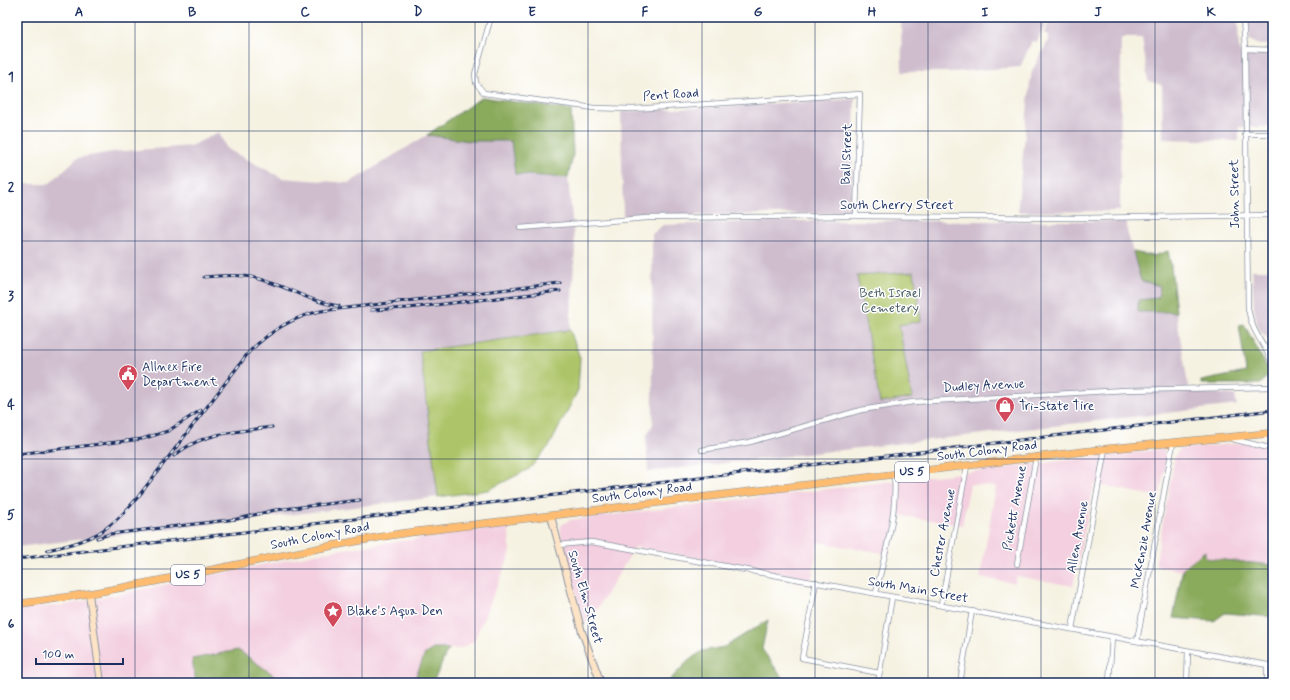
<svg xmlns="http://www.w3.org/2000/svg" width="1290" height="700" font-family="Mynerve,sans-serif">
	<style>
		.built { fill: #f3cfdf }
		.industrial { fill: #cfbdce; fill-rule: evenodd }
		.green { fill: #adc468; stroke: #647a63 }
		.forest { fill: #8aaa5c; stroke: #526c5d }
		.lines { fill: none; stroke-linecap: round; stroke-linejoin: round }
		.street-casing { stroke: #8890a0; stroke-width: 6 }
		.secondary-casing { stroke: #8890a0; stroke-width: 8 }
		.primary-casing { stroke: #8890a0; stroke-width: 8 }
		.street { stroke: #fff; stroke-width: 4.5 }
		.secondary { stroke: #fee4c6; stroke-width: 6 }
		.primary { stroke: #fdbc70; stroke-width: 7 }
		.rail-casing { stroke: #1b2f5e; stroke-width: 3 }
		.rail { stroke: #fff; stroke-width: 1.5; stroke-dasharray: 4.5; stroke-linecap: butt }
		.grid { fill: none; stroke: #1b2f5e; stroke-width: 1; stroke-opacity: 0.55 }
		.labels { text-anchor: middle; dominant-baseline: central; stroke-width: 3; stroke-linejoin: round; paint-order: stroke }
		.shield { fill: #fff; stroke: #5f6d8e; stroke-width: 1 }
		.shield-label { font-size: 12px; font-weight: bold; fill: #1b2f5e }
		.street-label { font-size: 13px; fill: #1b2f5e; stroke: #fff }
		.park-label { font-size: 13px; fill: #475c61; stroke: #fff }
		.poi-label { font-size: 13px; fill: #1b2f5e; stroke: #fff; text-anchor: start }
		.neatline { fill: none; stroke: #1b2f5e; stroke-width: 1.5 }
		.grid-label { font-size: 13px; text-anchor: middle; font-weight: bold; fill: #1b2f5e }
	</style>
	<rect width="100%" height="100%" fill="#fff"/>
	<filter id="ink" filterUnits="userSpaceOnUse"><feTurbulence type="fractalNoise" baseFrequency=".025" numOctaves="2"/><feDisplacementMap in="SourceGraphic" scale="8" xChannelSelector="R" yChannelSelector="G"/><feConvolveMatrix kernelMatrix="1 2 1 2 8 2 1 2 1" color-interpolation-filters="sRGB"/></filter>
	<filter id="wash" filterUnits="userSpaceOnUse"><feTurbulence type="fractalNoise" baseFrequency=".012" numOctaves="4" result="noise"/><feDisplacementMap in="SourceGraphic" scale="16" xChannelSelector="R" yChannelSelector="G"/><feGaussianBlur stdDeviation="0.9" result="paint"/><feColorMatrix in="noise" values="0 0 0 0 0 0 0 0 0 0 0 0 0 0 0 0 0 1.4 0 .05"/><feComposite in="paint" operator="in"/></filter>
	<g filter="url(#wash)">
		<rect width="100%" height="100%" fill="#f6f2e2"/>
		<g class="built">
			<polygon points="1273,440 1273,497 1269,565 1205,558 1205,551 1183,568 1182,571 1155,566 1175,456 1180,449"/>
			<polygon points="1161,449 1164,451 1167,456 1159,497 1094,484 1073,586 1016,576 1015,583 980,578 996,487 970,484 962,525 897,515 889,554 818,542 812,579 635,547 591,619 585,624 564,555 560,526 570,520"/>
			<polygon points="509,526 510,555 474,641 460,649 433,649 425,654 413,683 280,683 271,673 192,659 196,683 17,683 17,609 65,605 330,551"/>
		</g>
		<g class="industrial">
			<polygon points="901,17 1049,17 1037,42 1032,41 1020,67 951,72 902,72"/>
			<polygon points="1051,17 1238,17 1239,52 1273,55 1273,127 1239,127 1239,141 1163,139 1162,85 1148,81 1142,38 1121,38 1120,211 1018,212 1018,205 1030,83 1032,71 1048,41 1048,36 1044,33"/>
			<polygon points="1247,17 1273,17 1273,45 1259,45 1250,40"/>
			<polygon points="855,99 851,213 623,216 621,112"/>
			<polygon points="219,132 227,149 282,178 349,183 427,135 470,141 511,141 515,174 568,178 575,248 570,330 420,351 438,497 17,547 17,184 49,184 77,158 112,152 191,146"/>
			<path d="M783 221H1127V231L1141 281 1160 285 1159 298 1139 312H1176L1189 391 1235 395 1237 405 648 472 646 437 653 424 652 234 663 225ZM914 272 921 321 899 325Z"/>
			<polygon points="1252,270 1273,270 1273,343 1261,332 1258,327 1254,307"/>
		</g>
		<g class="green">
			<polygon points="914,272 921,321 899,325 912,398 880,403 857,276"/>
			<polygon points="570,330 580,358 578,390 550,445 529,469 488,490 438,497 420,351"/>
		</g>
		<g class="forest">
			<polygon points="482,97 571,110 573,154 568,178 515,174 511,141 470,141 427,135"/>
			<polygon points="1168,251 1171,266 1176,312 1138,312 1138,300 1158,298 1160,286 1141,281 1133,252 1153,256"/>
			<polygon points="1244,324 1270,373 1261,384 1201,384 1201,381 1246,372 1239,325"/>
			<polygon points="1205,551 1205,558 1273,565 1273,617 1225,613 1214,621 1173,618 1183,568"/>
			<polygon points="768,620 762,649 786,683 667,683 688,661 702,651 724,647"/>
			<path d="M433 649H449C442 659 441 669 434 679L437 683H413L425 654Z"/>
			<polygon points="238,650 271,673 280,683 196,683 192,659"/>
		</g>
	</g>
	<g filter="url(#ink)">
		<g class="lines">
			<g class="street-casing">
				<g id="street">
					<polyline points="491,17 475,74 476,83 484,93 594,108 633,109 860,94 856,216"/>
					<path d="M1243 17 1245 49 1248 308C1252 335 1266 343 1273 366"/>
					<polyline points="1245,49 1273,50"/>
					<polyline points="1245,134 1273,134"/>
					<polyline points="520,228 647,218 856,216 1081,218 1273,215"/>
					<polyline points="1232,439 1273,449"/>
					<polyline points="702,450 750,442 861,410 913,402 1126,390 1273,387"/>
					<polyline points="558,545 591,542 609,545 1273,666"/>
					<polyline points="1017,564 1036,457"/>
					<polyline points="816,582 802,658 879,673"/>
					<path d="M876 593C884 555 898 513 894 475"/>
					<polyline points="941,605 967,466"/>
					<polyline points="1072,629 1105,449"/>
					<polyline points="1137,641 1173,443"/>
					<polyline points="878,683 892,597"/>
					<polyline points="960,683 972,611"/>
					<polyline points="1109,683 1112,637"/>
					<polyline points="1187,683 1188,651"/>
					<polyline points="1267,683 1267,665"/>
				</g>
			</g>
			<g class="secondary-casing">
				<g id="secondary">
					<polyline points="551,516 582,632 601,683"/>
					<polyline points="89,594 101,683"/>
				</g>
			</g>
			<g class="primary-casing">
				<path id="primary" d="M17 604C148 588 275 553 405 533L1105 449 1273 433"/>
			</g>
			<use href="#street" class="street"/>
			<use href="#secondary" class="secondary"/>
			<use href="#primary" class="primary"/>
			<g class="rail-casing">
				<g id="rail">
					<path d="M204 277C221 276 239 274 256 278 285 285 309 302 339 306"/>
					<polyline points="371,310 408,308 560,291"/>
					<polyline points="17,454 142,439 168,431 201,410"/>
					<path d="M174 456C201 432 237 432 272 427"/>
					<polyline points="97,538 110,534 237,519 275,510 360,500"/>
					<path d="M47 550C91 541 109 532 138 497L249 352C270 331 292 317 321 311L560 283"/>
					<polyline points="17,559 1273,410"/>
				</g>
			</g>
			<use href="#rail" class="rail"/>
		</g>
	</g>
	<path class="grid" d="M135 17V683M249 17V683M362 17V683M475 17V683M588 17V683M702 17V683M815 17V683M928 17V683M1041 17V683M1155 17V683M17 131H1273M17 241H1273M17 350H1273M17 459H1273M17 569H1273"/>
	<defs>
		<g id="civic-pin" transform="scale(1)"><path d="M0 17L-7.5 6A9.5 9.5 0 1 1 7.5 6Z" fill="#d1495b" stroke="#fff"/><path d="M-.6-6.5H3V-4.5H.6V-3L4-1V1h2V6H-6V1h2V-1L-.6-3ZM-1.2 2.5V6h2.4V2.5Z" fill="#fff"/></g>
		<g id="shop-pin" transform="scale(1)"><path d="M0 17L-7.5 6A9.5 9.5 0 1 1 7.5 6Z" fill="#d1495b" stroke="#fff"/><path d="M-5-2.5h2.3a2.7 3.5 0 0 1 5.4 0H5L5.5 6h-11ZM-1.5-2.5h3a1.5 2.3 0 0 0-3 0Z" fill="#fff"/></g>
		<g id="sight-pin" transform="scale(1)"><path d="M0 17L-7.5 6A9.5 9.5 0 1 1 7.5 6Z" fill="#d1495b" stroke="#fff"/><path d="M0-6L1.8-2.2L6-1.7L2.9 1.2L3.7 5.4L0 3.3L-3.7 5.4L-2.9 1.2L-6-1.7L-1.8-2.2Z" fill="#fff"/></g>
	</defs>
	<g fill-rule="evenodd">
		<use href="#civic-pin" x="128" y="374"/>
		<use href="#shop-pin" x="1005" y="406"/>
		<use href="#sight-pin" x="333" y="611"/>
	</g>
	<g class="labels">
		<g class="shield">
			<rect x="895" y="462" width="34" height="20" rx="3"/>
			<rect x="171" y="565" width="34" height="20" rx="3"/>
		</g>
		<g class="shield-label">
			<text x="912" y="472">US 5</text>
			<text x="188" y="575">US 5</text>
		</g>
		<g class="street-label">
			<text transform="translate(671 95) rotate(-4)">Pent Road</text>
			<text transform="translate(847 154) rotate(-88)">Ball Street</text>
			<text transform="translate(1235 194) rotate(-91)">John Street</text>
			<text x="897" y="205">South Cherry Street</text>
			<text transform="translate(984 386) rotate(-3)">Dudley Avenue</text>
			<text transform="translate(987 451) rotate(-7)">South Colony Road</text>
			<text transform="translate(642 493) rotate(-7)">South Colony Road</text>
			<text transform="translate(1015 508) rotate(-80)">Pickett Avenue</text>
			<text transform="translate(943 533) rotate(-79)">Chester Avenue</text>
			<text transform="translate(320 536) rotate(-11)">South Colony Road</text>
			<text transform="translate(1078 537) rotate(-80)">Allen Avenue</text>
			<text transform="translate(1144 540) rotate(-80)">McKenzie Avenue</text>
			<text transform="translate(918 590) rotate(10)">South Main Street</text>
			<text transform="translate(585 597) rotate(74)">South Elm Street</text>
		</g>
		<g class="park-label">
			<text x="890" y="293">Beth Israel<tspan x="890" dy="15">Cemetery</tspan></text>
		</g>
		<g class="poi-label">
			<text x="142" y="367">Allnex Fire<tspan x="142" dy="15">Department</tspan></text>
			<text x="1019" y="406">Tri-State Tire</text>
			<text x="347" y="611">Blake's Aqua Den</text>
		</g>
	</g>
	<rect width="1290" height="700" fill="none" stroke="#fff" stroke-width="44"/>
	<path d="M36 658v6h87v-6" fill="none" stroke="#1b2f5e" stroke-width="2"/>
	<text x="42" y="658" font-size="12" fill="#1b2f5e" stroke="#ffffff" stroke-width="3" paint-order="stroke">100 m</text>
	<rect x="22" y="22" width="1246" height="656" class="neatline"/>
	<g class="grid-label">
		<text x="79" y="16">A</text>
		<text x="192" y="16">B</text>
		<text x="305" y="16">C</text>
		<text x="418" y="16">D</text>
		<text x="532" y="16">E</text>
		<text x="645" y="16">F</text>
		<text x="758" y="16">G</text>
		<text x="872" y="16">H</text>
		<text x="985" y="16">I</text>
		<text x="1098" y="16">J</text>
		<text x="1211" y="16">K</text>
		<text x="11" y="81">1</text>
		<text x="11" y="191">2</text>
		<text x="11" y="300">3</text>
		<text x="11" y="409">4</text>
		<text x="11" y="519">5</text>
		<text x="11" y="628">6</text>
	</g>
</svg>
